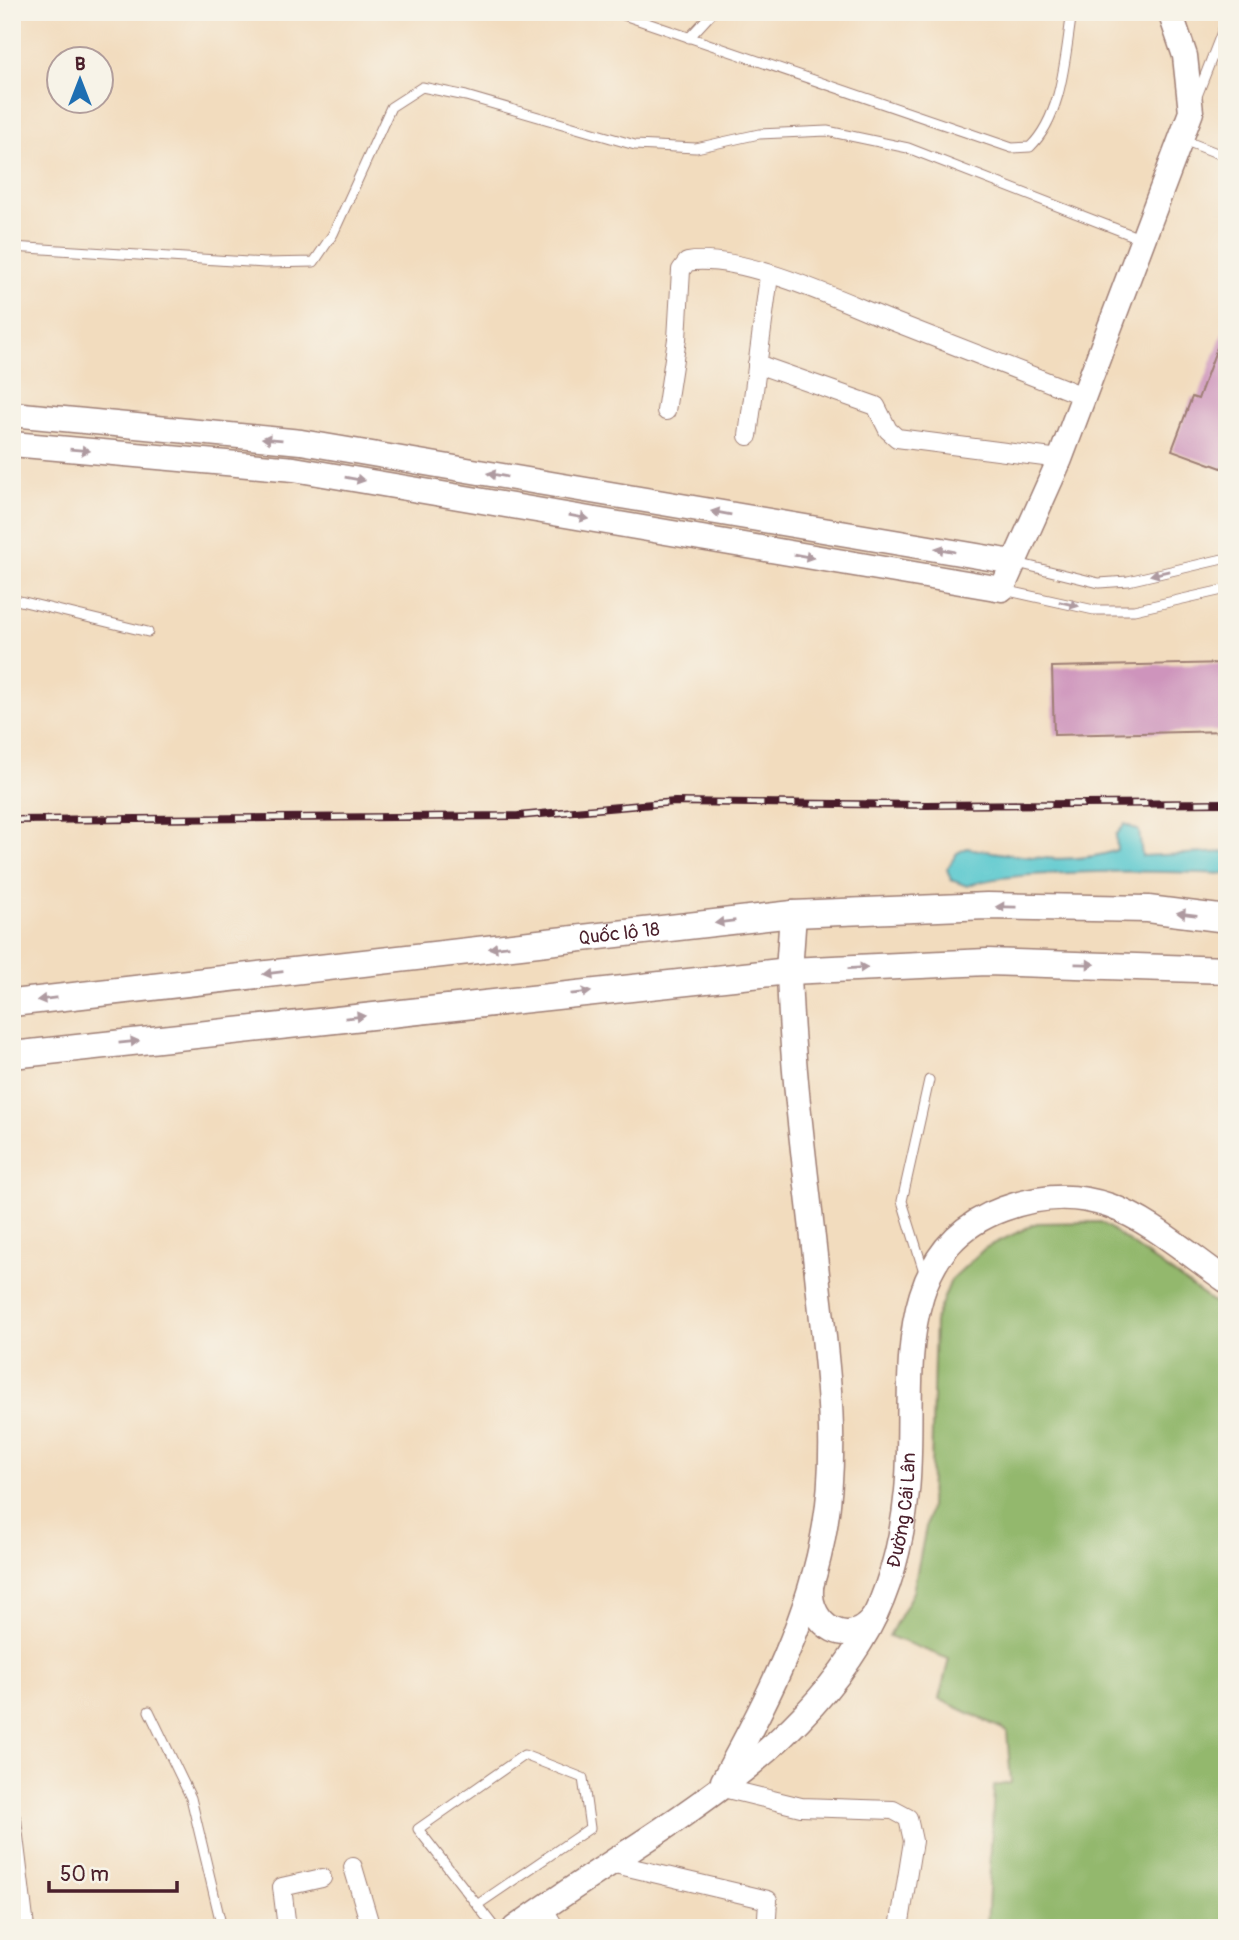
<svg xmlns="http://www.w3.org/2000/svg" width="1239" height="1940" font-family="Pangolin,sans-serif">
	<style>
		.forest { fill: #93b86d; stroke: #6e6c4c; stroke-width: 2 }
		.water { fill: #5cc9cf; stroke: #53747d; stroke-width: 2 }
		.building { fill: #ce94bc }
		.lines { fill: none; stroke-linecap: round; stroke-linejoin: round }
		.service-casing { stroke: #9e7e74; stroke-width: 11 }
		.minor-casing { stroke: #9e7e74; stroke-width: 20 }
		.secondary-casing { stroke: #9e7e74; stroke-width: 27 }
		.primary-casing { stroke: #9e7e74; stroke-width: 29 }
		.service { stroke: #fff; stroke-width: 9 }
		.minor { stroke: #fff; stroke-width: 18 }
		.secondary { stroke: #fff; stroke-width: 24 }
		.primary { stroke: #fff; stroke-width: 26 }
		.rail-casing { stroke: #4a1f2b; stroke-width: 8 }
		.rail { stroke: #f7f3e8; stroke-width: 5; stroke-dasharray: 16; stroke-linecap: butt }
		.oneway { fill: #ae9aa0 }
		.labels { text-anchor: middle; dominant-baseline: central; stroke-width: 7; stroke-linejoin: round; paint-order: stroke }
		.street-label { font-size: 19px; fill: #4a1f2b; stroke: #f7f3e8 }
	</style>
	<rect width="100%" height="100%" fill="#f7f3e8"/>
	<filter id="ink" filterUnits="userSpaceOnUse"><feTurbulence type="fractalNoise" baseFrequency=".0143" numOctaves="2"/><feDisplacementMap in="SourceGraphic" scale="14" xChannelSelector="R" yChannelSelector="G"/><feConvolveMatrix kernelMatrix="1 2 1 2 8 2 1 2 1" color-interpolation-filters="sRGB"/></filter>
	<filter id="wash" filterUnits="userSpaceOnUse"><feTurbulence type="fractalNoise" baseFrequency=".00686" numOctaves="4" result="noise"/><feDisplacementMap in="SourceGraphic" scale="28" xChannelSelector="R" yChannelSelector="G"/><feGaussianBlur stdDeviation="1.57" result="paint"/><feColorMatrix in="noise" values="0 0 0 0 0 0 0 0 0 0 0 0 0 0 0 0 0 1.4 0 .05"/><feComposite in="paint" operator="in"/></filter>
	<g filter="url(#wash)">
		<rect width="100%" height="100%" fill="#f2dcbe"/>
		<polygon class="forest" points="1101,1222 1227,1312 1227,1928 987,1928 994,1786 1011,1783 1007,1731 939,1699 949,1659 889,1636 913,1592 930,1507 935,1320 951,1280 985,1248 1037,1223"/>
		<path class="water" d="M1125 824 1139 831 1142 856 1227 852V874C1167 871 1107 870 1047 874 1019 876 993 877 967 886L951 880 947 869 957 853 967 848C1013 855 1072 867 1117 850L1116 835Z"/>
		<g id="blocks">
			<g class="building">
				<polygon points="1225,326 1227,327 1227,470 1172,450 1192,397 1198,399"/>
				<polygon points="1227,663 1227,731 1054,735 1052,667"/>
			</g>
		</g>
	</g>
	<g filter="url(#ink)">
		<use href="#blocks" fill-opacity="0" stroke="#9e7e74" stroke-width="2"/>
		<g class="lines">
			<g class="service-casing">
				<g id="service">
					<path d="M615 12 1012 148 1030 147C1063 115 1065 55 1072 12"/>
					<polyline points="689,38 713,12"/>
					<polyline points="1197,96 1227,19"/>
					<polyline points="1181,139 1227,157"/>
					<polyline points="12,247 265,263 314,262 333,234 391,107 422,87 466,96 635,145 696,148 759,134 827,131 908,148 1142,239"/>
					<polyline points="1017,563 1099,583 1128,581 1227,558"/>
					<polyline points="1004,590 1094,610 1134,610 1227,589"/>
					<polyline points="12,599 148,632"/>
					<polyline points="925,1275 902,1201 929,1080"/>
					<polyline points="149,1711 191,1798 222,1928"/>
					<polyline points="477,1905 590,1828 583,1778 524,1755 418,1829 495,1928"/>
				</g>
			</g>
			<g class="minor-casing">
				<g id="minor">
					<polyline points="757,364 876,406 888,430 897,438 1060,459"/>
					<path d="M666 411 677 339 681 270 687 262C740 253 837 299 887 319 953 345 1018 370 1083 396"/>
					<polyline points="748,436 769,276"/>
					<polyline points="719,1787 801,1807 893,1810 908,1818 913,1841 899,1928"/>
					<polyline points="12,1820 25,1928"/>
					<polyline points="611,1863 768,1900 767,1917"/>
					<polyline points="353,1867 371,1928"/>
					<polyline points="543,1908 555,1928"/>
					<polyline points="287,1928 282,1887 322,1878"/>
				</g>
			</g>
			<g class="secondary-casing">
				<g id="secondary">
					<polyline points="12,414 301,442 1013,562"/>
					<polyline points="12,444 294,469 1002,589 1060,459 1191,112 1185,56 1170,12"/>
					<path d="M811 1588C808 1626 851 1652 875 1615"/>
					<path d="M723 1781C767 1701 810 1617 825 1526 838 1449 828 1370 819 1293 808 1186 792 1079 789 971"/>
					<path id="s1" d="M515 1928C634 1841 781 1772 860 1643 889 1597 902 1544 907 1491 917 1392 884 1252 1003 1209 1101 1173 1152 1228 1227 1281"/>
				</g>
			</g>
			<g class="primary-casing">
				<g id="primary">
					<polyline points="789,971 793,914"/>
					<path id="s2" d="M12 1003 793 914 987 906 1148 909 1227 919"/>
					<polyline points="12,1055 789,971 987,962 1227,970"/>
				</g>
			</g>
			<use href="#service" class="service"/>
			<use href="#minor" class="minor"/>
			<use href="#secondary" class="secondary"/>
			<use href="#primary" class="primary"/>
			<g class="rail-casing">
				<polyline id="rail" points="12,820 518,816 675,802 925,805 1227,803"/>
			</g>
			<use href="#rail" class="rail"/>
		</g>
		<defs><path id="oneway-solid" d="M-6-.8H1V-3.2L6.5 0L1 3.2V.8H-6Z" transform="scale(1.75)"/></defs>
		<g class="oneway">
			<use href="#oneway-solid" transform="translate(272 439) rotate(-175)"/>
			<use href="#oneway-solid" transform="translate(80 450) rotate(5)"/>
			<use href="#oneway-solid" transform="translate(497 475) rotate(-170)"/>
			<use href="#oneway-solid" transform="translate(355 479) rotate(10)"/>
			<use href="#oneway-solid" transform="translate(721 513) rotate(-170)"/>
			<use href="#oneway-solid" transform="translate(579 517) rotate(10)"/>
			<use href="#oneway-solid" transform="translate(945 550) rotate(-170)"/>
			<use href="#oneway-solid" transform="translate(804 556) rotate(10)"/>
			<use href="#oneway-solid" transform="translate(1160 573) rotate(167)"/>
			<use href="#oneway-solid" transform="translate(1069 604) rotate(13)"/>
			<use href="#oneway-solid" transform="translate(1006 907) rotate(-179)"/>
			<use href="#oneway-solid" transform="translate(1187 914) rotate(-173)"/>
			<use href="#oneway-solid" transform="translate(725 922) rotate(173)"/>
			<use href="#oneway-solid" transform="translate(499 947) rotate(173)"/>
			<use href="#oneway-solid" transform="translate(1085 964) rotate(1)"/>
			<use href="#oneway-solid" transform="translate(858 968) rotate(-3)"/>
			<use href="#oneway-solid" transform="translate(273 973) rotate(173)"/>
			<use href="#oneway-solid" transform="translate(581 993) rotate(-6)"/>
			<use href="#oneway-solid" transform="translate(47 999) rotate(173)"/>
			<use href="#oneway-solid" transform="translate(355 1017) rotate(-6)"/>
			<use href="#oneway-solid" transform="translate(129 1042) rotate(-6)"/>
		</g>
	</g>
	<g class="labels">
		<g class="street-label">
			<text stroke="none"><textPath href="#s2" startOffset="611">Quốc lộ 18</textPath></text>
			<text stroke="none"><textPath href="#s1" startOffset="592">Đường Cái Lân</textPath></text>
		</g>
	</g>
	<rect width="1239" height="1940" fill="none" stroke="#f7f3e8" stroke-width="42"/>
	<g transform="translate(80 80)"><circle r="33" fill="#f7f3e8" stroke="#b29e9c" stroke-width="2"/>
	<path d="M0-5L12 26L0 18L-12 26Z" fill="#1f6fb2"/>
	<text y="-10" font-size="19" font-weight="bold" text-anchor="middle" fill="#4a1f2b">B</text>
	</g>
	<path d="M49 1881v10h128v-10" fill="none" stroke="#4a1f2b" stroke-width="3.5"/>
	<text x="60" y="1881" font-size="21" fill="#4a1f2b" stroke="#f7f3e8" stroke-width="5" paint-order="stroke">50 m</text>
</svg>
